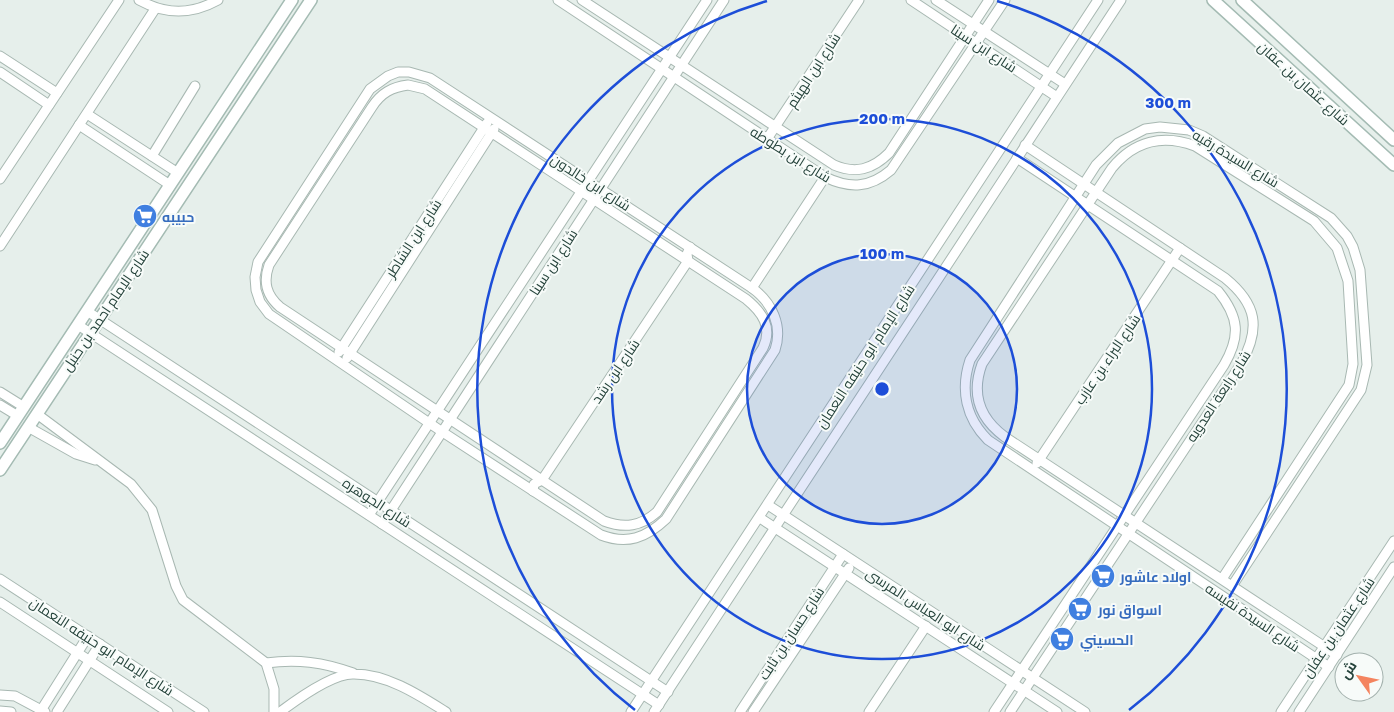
<svg xmlns="http://www.w3.org/2000/svg" width="1394" height="712" font-family="'Golos Text',Cairo,sans-serif">
	<style>
		.lines { fill: none; stroke-linecap: round; stroke-linejoin: round }
		.street-casing { stroke: #a8b8b2; stroke-width: 11 }
		.secondary-casing { stroke: #a4bbb3; stroke-width: 14 }
		.street { stroke: #fff; stroke-width: 9 }
		.secondary { stroke: #fff; stroke-width: 11 }
		.ring { fill: none; stroke: #1d4ed8; stroke-width: 2.5 }
		.labels { text-anchor: middle; dominant-baseline: central; stroke-width: 4; stroke-linejoin: round; paint-order: stroke }
		.street-label { font-size: 14px; fill: #24423a; stroke: #f7fbf9 }
		.shop-label { font-size: 14px; font-weight: bold; fill: #366cbe; stroke: #f7fbf9; text-anchor: start }
		.centre { fill: #1d4ed8; stroke: #f7fbf9; stroke-width: 2.5 }
		.ring-label { font-size: 15px; text-anchor: middle; font-weight: bold; fill: #1d4ed8; stroke: #f7fbf9; stroke-width: 4; stroke-linejoin: round; paint-order: stroke }
	</style>
	<rect width="100%" height="100%" fill="#e6efeb"/>
	<g class="lines">
		<g class="street-casing">
			<g id="street">
				<path d="M139 0C166 15 191 15 218 0"/>
				<path d="M558 0 825 177C850 189 870 188 891 170L1005 0"/>
				<path d="M582 0 834 165C855 174 872 170 889 153L989 0"/>
				<polyline points="911,0 1057,97"/>
				<polyline points="936,0 1065,84"/>
				<polyline points="0,56 57,93"/>
				<polyline points="0,72 49,105"/>
				<path d="M398 72H409L430 78 752 288C772 302 783 326 775 350L666 519C646 538 627 545 601 535L441 431 269 314 260 302 256 290 255 277 258 262 370 89 388 76Z"/>
				<path d="M408 85 425 89 746 299C762 312 773 327 763 348L657 512C641 526 625 529 604 521L280 307C266 295 263 282 269 265L372 107C381 93 392 87 408 85Z"/>
				<polyline points="87,114 178,173"/>
				<polyline points="79,125 170,185"/>
				<polyline points="767,139 859,0"/>
				<polyline points="152,156 195,86"/>
				<polyline points="0,179 119,0"/>
				<polyline points="0,246 155,9"/>
				<polyline points="752,288 825,177"/>
				<polyline points="87,311 668,692"/>
				<polyline points="78,325 659,705"/>
				<polyline points="339,352 487,123"/>
				<polyline points="347,358 494,129"/>
				<polyline points="0,392 24,407"/>
				<polyline points="0,405 18,416"/>
				<polyline points="37,414 131,484 152,510 176,586 183,600 266,663 274,689 274,712"/>
				<polyline points="28,427 76,454 95,460"/>
				<polyline points="1037,463 1180,248"/>
				<polyline points="533,491 534,484 542,480 688,261 687,254 690,247"/>
				<polyline points="768,505 1085,712"/>
				<polyline points="369,515 707,0"/>
				<polyline points="760,518 1057,712"/>
				<polyline points="382,524 724,0"/>
				<polyline points="0,579 204,712"/>
				<path d="M1222 579 1349 385 1353 364 1348 281 1337 248 1314 221 1195 146C1163 134 1134 141 1112 168L982 364C971 394 979 418 1005 437L1337 655"/>
				<path d="M1232 586 1361 390 1367 365 1360 270 1353 247 1347 236 1331 218 1203 136 1189 130 1160 127 1145 129 1118 143 1096 165 970 360C960 390 966 418 988 440L1329 667"/>
				<polyline points="0,602 168,712"/>
				<path d="M266 663C297 659 323 662 353 673"/>
				<polyline points="0,695 15,696 45,712"/>
				<polyline points="0,711 11,712"/>
				<polyline points="40,712 88,636"/>
				<polyline points="57,712 100,644"/>
				<path d="M280 712C296 700 333 673 354 674 387 674 419 695 446 712"/>
				<polyline points="631,712 1098,0"/>
				<polyline points="654,712 1121,0"/>
				<polyline points="740,712 843,554"/>
				<polyline points="753,712 849,568"/>
				<polyline points="869,712 926,626"/>
				<path d="M994 712 1224 365C1241 336 1239 317 1218 291L1017 158"/>
				<path d="M1010 712 1241 364C1261 328 1257 304 1225 278L1025 145"/>
				<polyline points="1281,712 1394,541"/>
				<polyline points="1299,712 1394,567"/>
			</g>
		</g>
		<g class="secondary-casing">
			<g id="secondary">
				<polyline points="1213,0 1394,165"/>
				<polyline points="1242,0 1394,140"/>
				<polyline points="0,443 292,0"/>
				<polyline points="0,470 311,0"/>
			</g>
		</g>
		<use href="#street" class="street"/>
		<use href="#secondary" class="secondary"/>
	</g>
	<circle cx="882" cy="389" r="135" fill="#1d4ed8" fill-opacity=".12"/>
	<g class="ring">
		<circle cx="882" cy="389" r="135"/>
		<circle cx="882" cy="389" r="270"/>
		<path d="M635 710A405 405 0 0 1 767 1M997 1A405 405 0 0 1 1129 710"/>
	</g>
	<defs>
		<g id="supermarket-disc" transform="scale(1.25)"><circle r="9.5" fill="#3f7fe0" stroke="#f7fbf9"/><path d="M-6-5.5h2.5l.6 2H6L4.5 2H-2.5L-4.4-4H-6ZM-1.5 3.2a1.3 1.3 0 1 0 .1 0ZM3 3.2a1.3 1.3 0 1 0 .1 0Z" fill="#fff"/></g>
	</defs>
	<g fill-rule="evenodd">
		<use href="#supermarket-disc" x="145" y="216"/>
		<use href="#supermarket-disc" x="1103" y="576"/>
		<use href="#supermarket-disc" x="1080" y="609"/>
		<use href="#supermarket-disc" x="1062" y="639"/>
	</g>
	<g class="labels">
		<g class="street-label">
			<text transform="translate(984 48) rotate(33)">شارع ابن سينا</text>
			<text transform="translate(813 70) rotate(-57)">شارع ابن الهيثم</text>
			<text transform="translate(1304 83) rotate(42)">شارع عثمان بن عفان</text>
			<text transform="translate(791 154) rotate(32)">شارع ابن بطوطه</text>
			<text transform="translate(1236 158) rotate(31)">شارع السيدة رقيه</text>
			<text transform="translate(591 182) rotate(33)">شارع ابن خالدون</text>
			<text transform="translate(413 238) rotate(-57)">شارع ابن الشاطر</text>
			<text transform="translate(553 262) rotate(-57)">شارع ابن سينا</text>
			<text transform="translate(105 310) rotate(-56)">شارع الإمام احمد بن حنبل</text>
			<text transform="translate(865 356) rotate(-57)">شارع الإمام ابو حنيفه النعمان</text>
			<text transform="translate(1107 359) rotate(-56)">شارع البراء بن عازب</text>
			<text transform="translate(615 371) rotate(-56)">شارع ابن رشد</text>
			<text transform="translate(1218 396) rotate(-57)">شارع رابعة العدويه</text>
			<text transform="translate(377 502) rotate(33)">شارع الجوهره</text>
			<text transform="translate(926 609) rotate(33)">شارع ابو العباس المرسى</text>
			<text transform="translate(1253 617) rotate(34)">شارع السيدة نفيسه</text>
			<text transform="translate(1338 627) rotate(-56)">شارع عثمان بن عفان</text>
			<text transform="translate(791 633) rotate(-57)">شارع حسان بن ثابت</text>
			<text transform="translate(102 646) rotate(33)">شارع الإمام ابو حنيفه النعمان</text>
		</g>
		<g class="shop-label">
			<text x="162" y="216">حبيبه</text>
			<text x="1120" y="576">اولاد عاشور</text>
			<text x="1098" y="609">اسواق نور</text>
			<text x="1080" y="639">الحسيني</text>
		</g>
	</g>
	<circle cx="882" cy="389" r="8" class="centre"/>
	<g class="ring-label">
		<text x="1168" y="108">300 m</text>
		<text x="882" y="124">200 m</text>
		<text x="882" y="259">100 m</text>
	</g>
	<g transform="translate(1359 677) rotate(303)"><circle r="24" fill="#f7fbf9" stroke="#a3b1ad"/>
	<path d="M0-4L9 19L0 12L-9 19Z" fill="#f4845f"/>
	<text y="-8" font-size="14" font-weight="bold" text-anchor="middle" fill="#24423a">ش</text>
	</g>
</svg>
